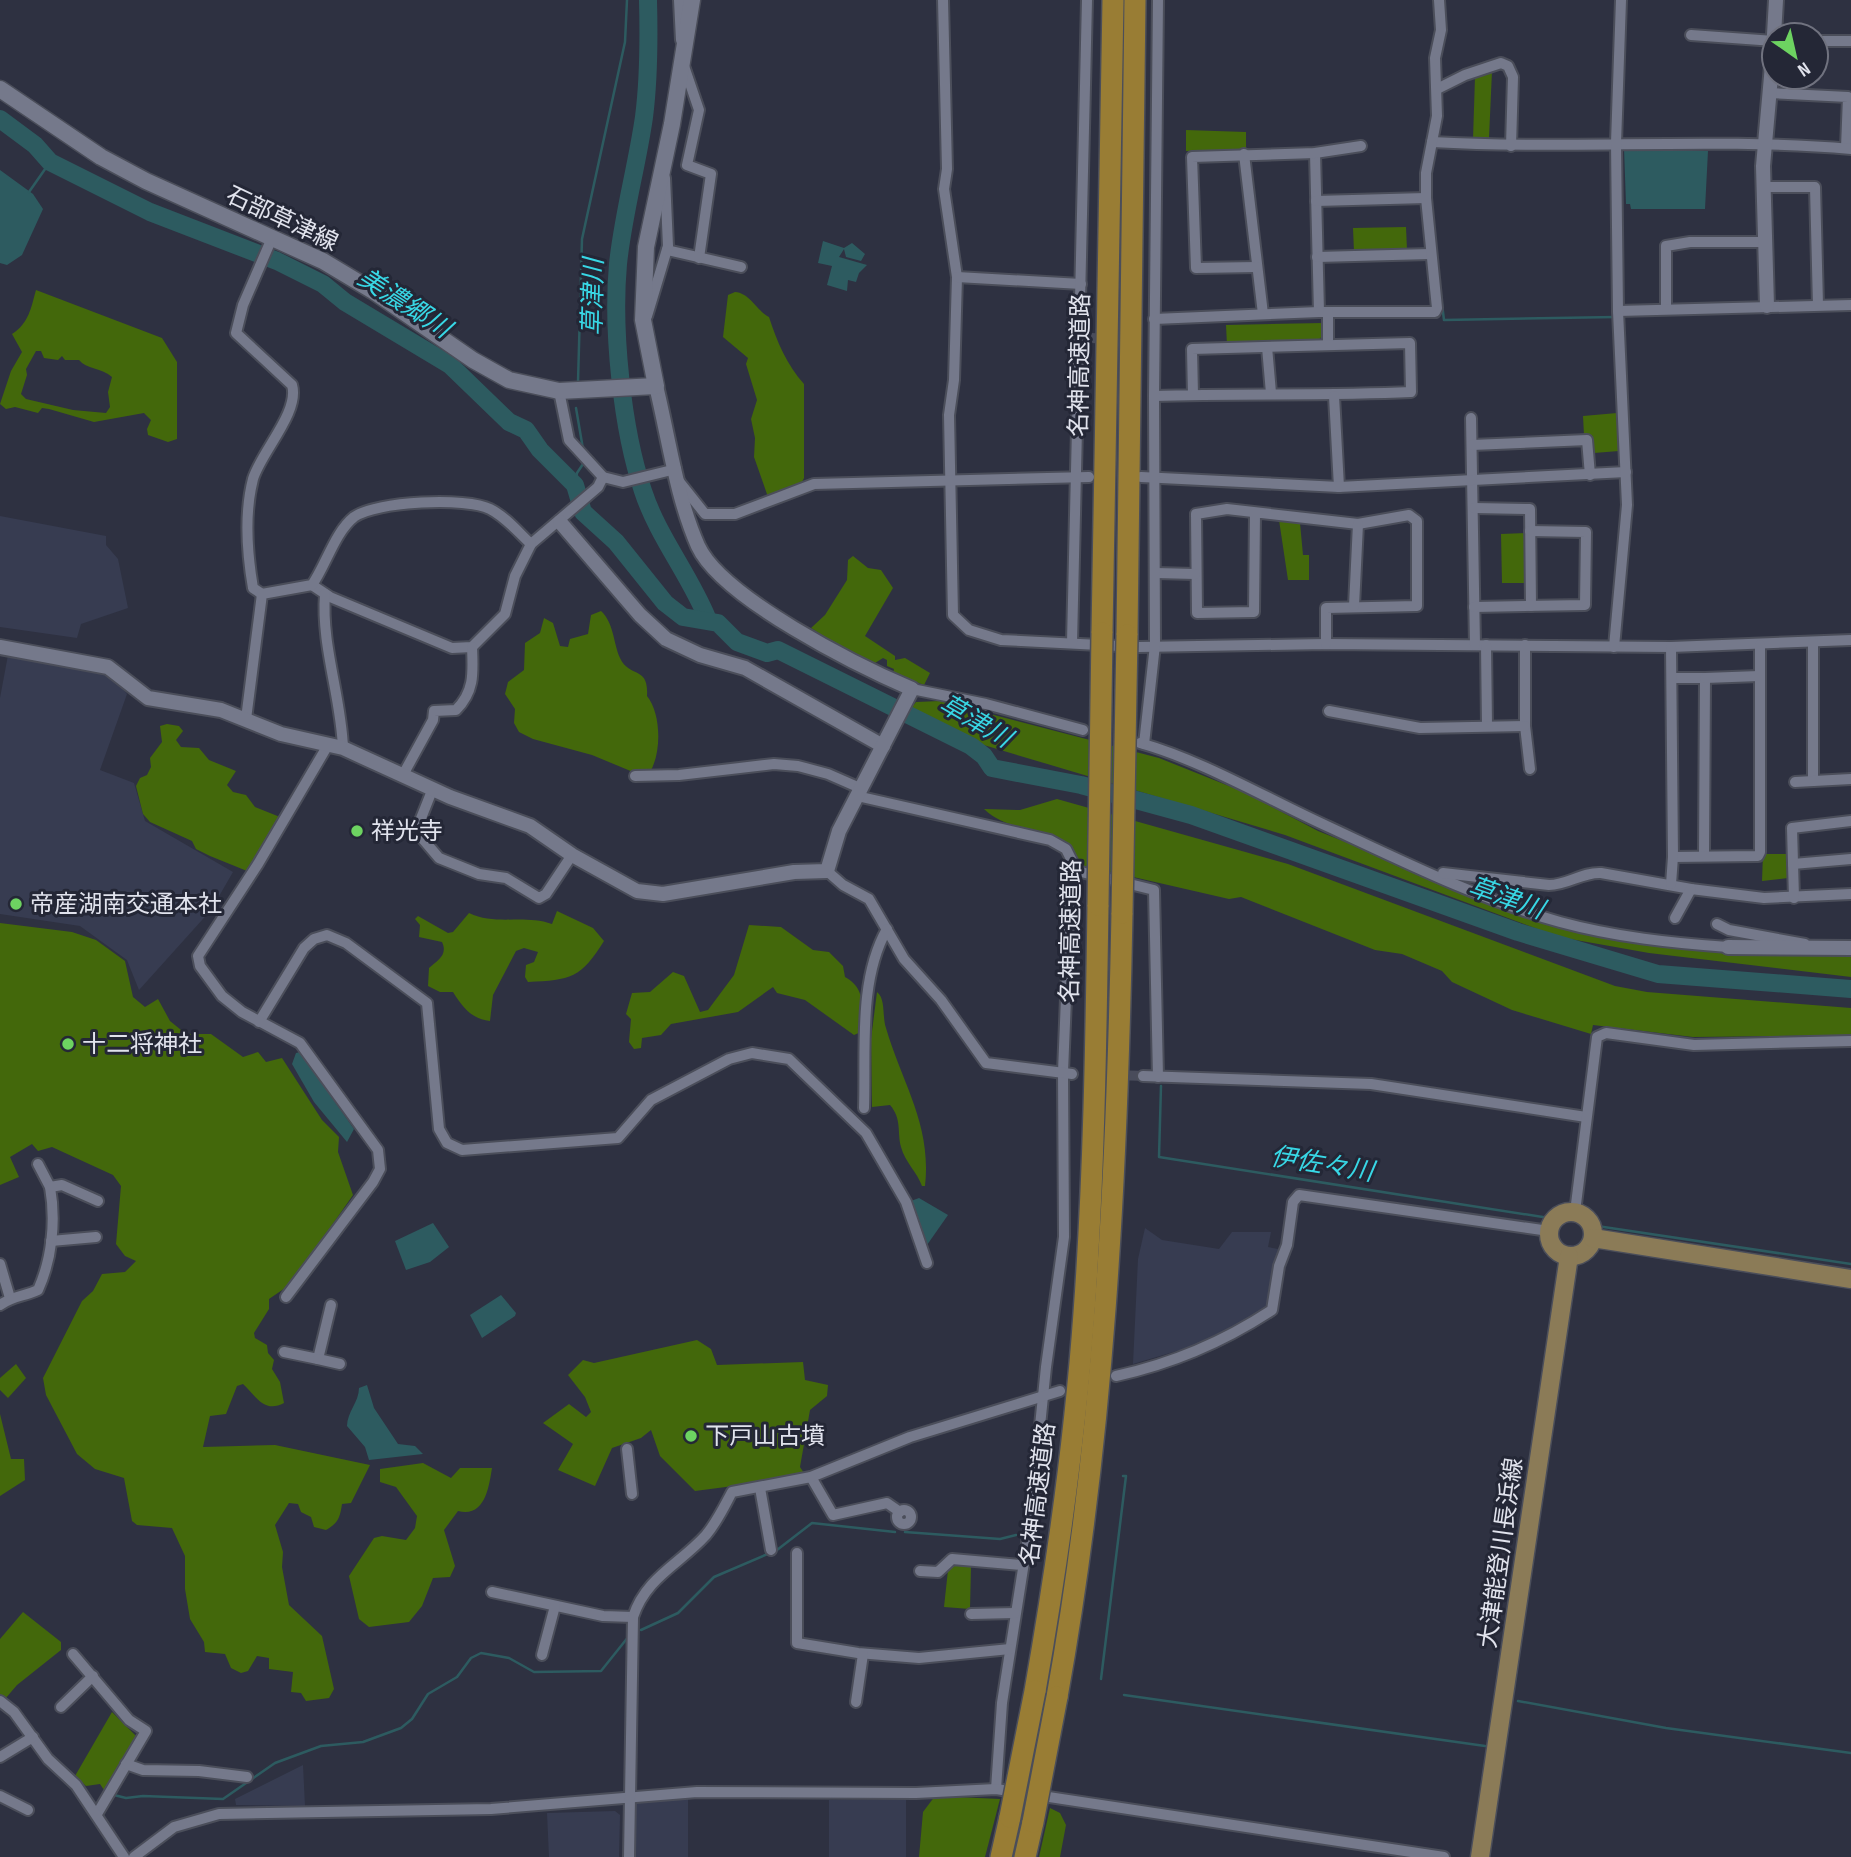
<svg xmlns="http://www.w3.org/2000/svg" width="1851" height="1857" font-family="'Sofia Sans Condensed','Noto Sans JP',sans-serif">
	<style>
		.built { fill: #373c51 }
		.green { fill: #43680b; fill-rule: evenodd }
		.water { fill: #2d5b60 }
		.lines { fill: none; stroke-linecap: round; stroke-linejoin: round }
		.stream { stroke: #2d5b60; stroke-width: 2.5 }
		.river { stroke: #2d5b60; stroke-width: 18 }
		.minor-tunnel { stroke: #494c5b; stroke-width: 10; stroke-dasharray: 10 5; stroke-linecap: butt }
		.minor-casing { stroke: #4b4e5a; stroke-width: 14 }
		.tertiary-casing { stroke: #4b4e5a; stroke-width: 18 }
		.secondary-casing { stroke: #4b4e5a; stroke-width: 19 }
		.primary-casing { stroke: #4b4e5a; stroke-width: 21 }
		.motorway-casing { stroke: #4b4e5a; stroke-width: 24 }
		.minor { stroke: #75798b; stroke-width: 10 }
		.tertiary { stroke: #75798b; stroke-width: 14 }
		.secondary { stroke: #75798b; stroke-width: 16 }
		.primary { stroke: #8b7b57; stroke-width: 18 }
		.motorway { stroke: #997d34; stroke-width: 21 }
		.motorway-bridge-casing { stroke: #4b4e5a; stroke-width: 24; stroke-linecap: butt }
		.motorway-bridge { stroke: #997d34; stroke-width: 21 }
		.poi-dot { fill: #6dd361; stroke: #242736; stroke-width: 2.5 }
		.labels { text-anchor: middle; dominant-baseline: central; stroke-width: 6; stroke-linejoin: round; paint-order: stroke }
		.street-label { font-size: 24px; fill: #e1e3ed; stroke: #242736 }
		.poi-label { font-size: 24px; fill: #e1e3ed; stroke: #242736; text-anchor: start }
		.water-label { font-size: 26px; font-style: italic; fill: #38d7e5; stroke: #242736 }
	</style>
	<rect width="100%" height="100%" fill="#2e3141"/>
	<g class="built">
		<polygon points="0,516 106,536 106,545 118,559 128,608 81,624 77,638 0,627"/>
		<polygon points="8,655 103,674 119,684 127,694 100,770 134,783 145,821 233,872 211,910 139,990 127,960 80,926 0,914 0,698"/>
		<polygon points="1145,1228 1162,1240 1219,1249 1232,1232 1271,1232 1268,1247 1278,1249 1272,1299 1266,1311 1197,1345 1133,1364 1138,1259"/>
		<polygon points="303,1765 305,1806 236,1805 235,1799"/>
		<polygon points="688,1799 688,1857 634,1857 635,1805 640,1801"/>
		<rect x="829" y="1800" width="77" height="57"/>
		<polygon points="615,1811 620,1815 619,1857 549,1857 547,1813"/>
	</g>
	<g class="green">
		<polygon points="1492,71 1489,138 1473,139 1475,77"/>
		<polygon points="1186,130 1246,132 1246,151 1186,151"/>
		<polygon points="1406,227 1407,250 1354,252 1353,228"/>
		<path d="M36 290 162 338 177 362V439L168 442 148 435 147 429 151 420 144 413 94 422 49 409 42 408 38 413 15 407 6 409 0 404 11 371 22 352 12 334C29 323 31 308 36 290ZM36 351H41L44 358 58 360 62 356 65 360H79C86 369 102 368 112 377L108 392 110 407 106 413 73 410 26 399 21 394 27 375 26 369Z"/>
		<path d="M735 292C750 293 757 311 769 317 777 342 787 365 804 384V478L802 482 768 497 754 457 755 438 751 419 757 400 746 364 748 358 723 337 728 295Z"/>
		<polygon points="1323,323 1323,336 1318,340 1227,345 1226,325"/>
		<polygon points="1617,413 1619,451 1594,453 1592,435 1584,435 1583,416"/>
		<polygon points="1279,520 1300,523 1303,555 1309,555 1309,580 1288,580"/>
		<polygon points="1527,533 1528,583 1502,583 1501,534"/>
		<polygon points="853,556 868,568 881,570 893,588 865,636 895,656 895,660 905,658 930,673 924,685 893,673 894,669 887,666 887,660 883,658 875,663 858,658 811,628 825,615 847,580 848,560"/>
		<path d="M601 611C614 623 613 642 620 658 630 679 649 665 647 696 661 713 662 752 650 772H633L592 755 533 739 519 732 514 723 515 709 505 694 508 682 524 670 525 643 540 633 544 618 553 623 560 646 568 647 570 639 588 634 591 615Z"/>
		<path d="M940 701 1159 758 1244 792 1318 831 1555 926C1652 952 1751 950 1851 956V977L1649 953 1559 937 1285 835 977 743 909 710 916 702Z"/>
		<polygon points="167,724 179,726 183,731 176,740 181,747 199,748 209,760 236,771 227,785 233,792 246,795 255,807 280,817 247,871 210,856 196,849 192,841 150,822 143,814 136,786 140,778 147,775 151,767 150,758 162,742 160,726"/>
		<path d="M1057 799 1288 864 1615 986 1647 992 1851 1008V1035L1693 1037 1593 1025 1591 1034 1512 1010 1452 982 1442 971 1402 954 1375 950 1241 897 1229 899 1081 865C1062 817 1016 840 984 809L1020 810Z"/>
		<polygon points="1763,854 1787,854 1788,878 1762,881"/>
		<path d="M557 911 593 928 604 941C581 978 571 980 528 982L525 977 526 965 534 962 538 952 524 948 516 951 493 995 490 1021C472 1019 463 1008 453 992H440L428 986 429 968C438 960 448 955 442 942L419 937 420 925 415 919 418 916 448 933 453 932 469 913C496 926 523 914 552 924Z"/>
		<path d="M0 923 72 932 96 940 125 961 133 997 145 1007 158 999 170 1021 186 1034H211L243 1057 258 1052 266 1062 282 1058 322 1120 339 1137 338 1152 353 1195 291 1284 269 1299V1309L254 1333 255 1338 267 1345 268 1353 274 1360 272 1369 280 1382 284 1403C264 1414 255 1395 243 1384L237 1386 226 1414 210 1416 203 1447 275 1445 370 1465 351 1503 342 1504C340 1518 338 1523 326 1530L314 1527 311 1517 301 1512 298 1504 289 1503 275 1525 283 1552 282 1567 289 1605 322 1636 334 1689 329 1698 306 1701 301 1693 291 1692 293 1672 269 1669V1658L257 1656 248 1671 241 1673 231 1668 225 1654 205 1652 204 1642 190 1619 185 1589V1556L172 1528 137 1525 132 1521 124 1478 95 1469 77 1454 46 1395 43 1378 82 1301 93 1291 102 1274 125 1272 136 1261 125 1256 116 1244 121 1186 113 1175 52 1147 38 1151 32 1144 10 1157 19 1177 0 1185Z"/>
		<path d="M749 925 781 927 813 950 829 952 843 966 845 977C867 989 862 1009 861 1032L854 1035 805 1000 777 993 773 987 738 1012 671 1024 661 1035 642 1038 641 1048 634 1049 629 1042 631 1019 626 1014 632 993 650 992 673 972 684 976 700 1012 708 1010 734 975Z"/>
		<path d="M877 992C886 999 882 1017 886 1028 902 1083 932 1125 925 1186H922C917 1172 905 1162 901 1147 897 1131 902 1119 890 1105L872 1107 871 1039Z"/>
		<polygon points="697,1340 711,1349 717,1365 803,1362 805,1380 828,1385 827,1396 810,1410 800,1467 804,1473 796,1478 695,1491 660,1456 651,1430 641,1438 612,1448 595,1486 558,1470 573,1444 543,1423 569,1404 586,1417 591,1412 585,1397 568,1375 583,1360 594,1363"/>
		<polygon points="16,1364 26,1378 8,1398 0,1390 0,1378"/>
		<polygon points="0,1414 11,1459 24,1459 25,1480 0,1496"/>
		<path d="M423 1463 451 1478 460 1468H492C489 1487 485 1518 458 1511L444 1530 455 1566 450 1577 433 1578 422 1606 409 1622 369 1627 359 1619 349 1576 374 1538 382 1536 406 1540 415 1528 417 1516 396 1487 380 1482V1469Z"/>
		<polygon points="954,1564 971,1566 970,1609 944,1607 948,1570"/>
		<polygon points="23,1612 61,1642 61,1650 17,1685 5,1699 0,1696 0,1639"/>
		<polygon points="112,1712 136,1736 106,1793 100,1784 86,1786 75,1776"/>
		<polygon points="935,1796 1000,1799 985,1857 919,1857 923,1812"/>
		<polygon points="1050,1808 1060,1813 1066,1825 1060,1857 1039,1857"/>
	</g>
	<g class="water">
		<polygon points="1624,149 1708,151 1705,209 1631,209 1630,204 1626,204"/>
		<polygon points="0,170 33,194 43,209 22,255 7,265 0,263"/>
		<polygon points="823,241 844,248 852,243 865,254 861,261 846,257 844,249 839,257 867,265 859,273 856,282 848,280 847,291 827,285 832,266 818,263"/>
		<polygon points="300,1052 354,1129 347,1142 314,1102 292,1064 296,1053"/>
		<polygon points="919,1198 948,1215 927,1245 911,1201"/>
		<polygon points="433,1223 449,1247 430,1262 406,1270 395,1241"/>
		<polygon points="501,1295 516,1313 515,1316 482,1338 470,1315"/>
		<path d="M367 1385 374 1408 398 1444 415 1446 423 1454 369 1460 365 1447 347 1426C347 1412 359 1402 359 1388Z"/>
	</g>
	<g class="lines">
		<g class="stream">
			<polyline points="29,192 50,162"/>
			<polyline points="1437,264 1444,320 1616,317"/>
			<polyline points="578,382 582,239 625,42 627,0"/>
			<polyline points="576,408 583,449"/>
			<polyline points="575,485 577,473 583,464"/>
			<polyline points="1161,1086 1159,1157 1549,1218"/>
			<polyline points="1597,1226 1851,1264"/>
			<polyline points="905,1532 1000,1539 1016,1535"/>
			<polyline points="641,1630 678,1613 714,1577 777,1550 812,1523 895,1532"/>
			<polyline points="1101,1679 1126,1476 1123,1476"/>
			<polyline points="1124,1695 1485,1746"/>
			<polyline points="1518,1701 1666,1728 1851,1753"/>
			<polyline points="114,1795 126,1798 143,1796 223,1799 275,1763 321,1746 363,1742 401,1728 412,1719 428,1694 457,1677 471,1658 481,1653 509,1658 534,1672 601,1671 629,1636"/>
		</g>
		<g class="river">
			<path d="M648 0C649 39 649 78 644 117 637 166 623 215 618 264 612 330 622 429 643 491 658 537 690 575 708 620"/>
			<polyline points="0,119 35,145 50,162 150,212 277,261 323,284 345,302 450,365 509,422 526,430 540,450 575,485 583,512 616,542 665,603 683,617 718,623 737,642 767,653 778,650 971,746 984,756 992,768 1081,785 1191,815 1518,932 1658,974 1851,989"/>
		</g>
		<g class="minor-tunnel">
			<polyline points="1091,338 1111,339"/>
			<polyline points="1114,1075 1143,1076"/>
		</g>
		<g class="minor-casing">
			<g id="minor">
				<polyline points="679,0 681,40"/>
				<polyline points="943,0 947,169 944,189 957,277 954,380 949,415 953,615 969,630 1001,640 1139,647 1326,644 1671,647 1851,640"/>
				<polyline points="1691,35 1774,41"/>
				<polyline points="1816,41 1851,41"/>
				<polyline points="683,63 699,110 687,165 711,174 699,258"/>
				<polyline points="1437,89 1465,75 1501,63 1508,66 1513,77 1511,146"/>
				<polyline points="1770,93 1848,97 1846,148"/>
				<path d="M1432 142C1572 150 1712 137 1851 149"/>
				<polyline points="1315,153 1319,312"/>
				<polyline points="1244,154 1263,314"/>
				<polyline points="1763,187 1815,187 1818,305"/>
				<polyline points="1316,201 1426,198"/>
				<polyline points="667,250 741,267"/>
				<polyline points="1317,257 1430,254"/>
				<polyline points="1257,267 1196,268 1192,157 1315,153 1361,146"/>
				<polyline points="957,277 1081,284"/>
				<polyline points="1666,309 1666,246 1690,242 1764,242"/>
				<polyline points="1618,311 1851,305"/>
				<polyline points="647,316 668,246 665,178"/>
				<polyline points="1154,319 1319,312 1435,312 1437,308 1426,198 1426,173 1437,116 1435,58 1441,30 1439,0"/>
				<polyline points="1328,345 1328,312"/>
				<polyline points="1267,347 1271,393"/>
				<polyline points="559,391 569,440 603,477 623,482 676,469"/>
				<path d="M1154 396C1240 393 1325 396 1411 392L1410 343 1192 349 1193 395"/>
				<polyline points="1334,396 1339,487"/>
				<polyline points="1471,418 1475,645"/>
				<polyline points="1472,445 1587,440 1590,475"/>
				<polyline points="1141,477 1339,487 1626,472"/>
				<polyline points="678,480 705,514 735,514 814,484 1089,477"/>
				<polyline points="1474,508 1530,509 1531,606"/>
				<polyline points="1255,513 1254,612 1197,613 1196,514 1227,509 1358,524 1409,515 1417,521 1417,606 1326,608 1326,644"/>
				<polyline points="1156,573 1195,574"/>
				<polyline points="312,585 330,597 452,648 472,647 505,614 515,576 531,544 598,487 603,477"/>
				<path d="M262 594 253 588C247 553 244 514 253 479 261 452 300 412 292 385L236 333 243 305 272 238"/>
				<path d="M325 594C321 645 341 696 343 748"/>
				<polyline points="1354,606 1358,524"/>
				<polyline points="1474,607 1585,605 1586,532 1530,531"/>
				<polyline points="1072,643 1087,0"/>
				<polyline points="1486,645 1487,726"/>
				<polyline points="1525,645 1525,726 1530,769"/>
				<polyline points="1614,647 1627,505 1618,311 1616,143 1621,0"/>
				<polyline points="1673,678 1705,678 1704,856"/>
				<polyline points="1705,678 1759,676"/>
				<polyline points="912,689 986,704 1083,730"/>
				<polyline points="1329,711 1420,728 1525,726"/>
				<path d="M246 719 262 594 312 585C326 565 335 532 354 517 376 501 467 497 490 509 506 517 518 532 531 544"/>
				<path d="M1140 743C1204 761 1269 800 1329 827 1404 862 1481 900 1560 922 1615 937 1672 943 1728 947"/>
				<polyline points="1144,744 1155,645 1154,396 1158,0"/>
				<path d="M404 773 433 720 434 711 456 710C475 691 473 672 472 647"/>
				<polyline points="635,776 679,775 774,764 798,766 828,774 860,788"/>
				<polyline points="1813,781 1813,642"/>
				<polyline points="1795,782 1851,779"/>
				<polyline points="433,788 416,831 439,858 479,874 506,878 539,898 546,894 572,855"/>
				<polyline points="857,796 1050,840 1066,849 1074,865 1070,899 1063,1072 1064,1237 1046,1367 1030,1524 1002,1703 996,1789"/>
				<polyline points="1673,857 1758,856 1760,852 1760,645"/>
				<polyline points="1793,864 1851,859"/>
				<polyline points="1073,870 1154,890 1158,1077"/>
				<polyline points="827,871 843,885 869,899 904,959 941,1000 986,1063 1072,1074"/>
				<path d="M1443 873 1549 885C1568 885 1582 872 1601 873L1691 889 1764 898 1851 894"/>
				<polyline points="1671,884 1673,857 1671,647"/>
				<polyline points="1794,898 1792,828 1851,821"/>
				<polyline points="1675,918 1691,889"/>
				<polyline points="1717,924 1729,930 1805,944"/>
				<polyline points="259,1022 304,948 314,939 327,935 346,943 427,1003 439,1129 447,1143 462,1150 618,1138 651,1100 729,1059 752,1053 789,1059 866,1133 906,1202 927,1263"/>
				<polyline points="1143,1076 1371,1084 1586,1117"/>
				<path d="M864 1108C866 1051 858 980 887 929"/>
				<polyline points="38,1164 50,1187"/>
				<polyline points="1575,1212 1597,1037 1606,1033 1694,1045 1851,1041"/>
				<polyline points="51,1241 96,1237"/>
				<polyline points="0,1264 10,1298"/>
				<polyline points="286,1297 373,1182 380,1169 378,1150 300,1043 242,1012 222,996 200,966 198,956 258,864 328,745"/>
				<path d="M0 1305C15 1295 23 1297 38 1290 52 1259 56 1221 50 1187L62 1185 98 1201"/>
				<polyline points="284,1352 318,1359 331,1305"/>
				<polyline points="318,1359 340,1364"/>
				<path d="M1116 1376C1171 1364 1225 1341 1272 1310L1279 1266 1287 1245 1293 1202 1299 1195 1549 1231"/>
				<polyline points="627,1449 632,1494"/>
				<polyline points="811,1477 833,1515 887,1503 900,1512"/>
				<polyline points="760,1488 771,1550"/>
				<circle cx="904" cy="1517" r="7"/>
				<polyline points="797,1553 797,1643 858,1653 919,1658 1010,1649"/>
				<polyline points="920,1571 938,1572 952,1559 1022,1565"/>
				<polyline points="492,1592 603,1616 633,1617"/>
				<polyline points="971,1614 1015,1613"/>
				<polyline points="73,1654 129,1720 146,1731 97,1814"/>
				<polyline points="542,1655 555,1606"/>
				<polyline points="0,1701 14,1712 48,1759 76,1785 124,1857"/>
				<polyline points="856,1702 863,1654"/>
				<polyline points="61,1707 93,1676"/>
				<polyline points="0,1757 33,1737"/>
				<polyline points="126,1764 143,1770 199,1771 247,1777"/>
				<polyline points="0,1796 28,1810"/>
				<polyline points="134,1857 174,1827 219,1814 491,1809 697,1792 916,1793 996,1789 1444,1857"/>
				<path d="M629 1857 633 1617C646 1577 680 1564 706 1535 717 1522 724 1507 732 1492L811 1477 910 1437 1060 1391"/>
			</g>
		</g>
		<g class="tertiary-casing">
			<g id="tertiary">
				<polyline points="1774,35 1776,0"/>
				<polyline points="1767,306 1763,166 1774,43"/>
				<polyline points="560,522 640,615 666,639 700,655 745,668 883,746"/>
				<path d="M0 647 108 667 148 698 221 710 281 734 343 748 450 797 530 826 572 855 637 891 663 894 794 872 827 871 839 831 912 689C858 666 722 598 698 546 676 496 669 439 656 386"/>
				<polyline points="1728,947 1851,948"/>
			</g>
		</g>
		<g class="secondary-casing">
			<polyline id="secondary" points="0,89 101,157 146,181 323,261 373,291 473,360 509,380 559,391 656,386 643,320 646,247 672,124 692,0"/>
		</g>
		<g class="primary-casing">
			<g id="primary">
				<circle cx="1571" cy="1234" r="22"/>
				<polyline points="1593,1238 1851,1279"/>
				<polyline points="1480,1857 1569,1256"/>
			</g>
		</g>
		<g class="motorway-casing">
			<g id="motorway">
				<polyline points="1102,633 1113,0"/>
				<polyline points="1127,635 1135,0"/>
				<path d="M1035 1691C1057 1566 1075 1440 1084 1313 1094 1177 1096 1041 1098 905"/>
				<path d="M1057 1697C1104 1436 1117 1177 1122 913"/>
				<polyline points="1001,1857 1010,1817"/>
				<polyline points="1025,1857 1033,1822"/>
			</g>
		</g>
		<use href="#minor" class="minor"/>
		<use href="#tertiary" class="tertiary"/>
		<use href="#secondary" class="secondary"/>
		<use href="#primary" class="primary"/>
		<use href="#motorway" class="motorway"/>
		<g class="motorway-bridge-casing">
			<g id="motorway-bridge">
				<polyline points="1098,905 1102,633"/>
				<polyline points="1122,913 1127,635"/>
				<polyline points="1010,1817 1035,1691"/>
				<polyline points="1033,1822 1057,1697"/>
			</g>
		</g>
		<use href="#motorway-bridge" class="motorway-bridge"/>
	</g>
	<g class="poi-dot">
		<circle cx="357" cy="831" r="7"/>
		<circle cx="16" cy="904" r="7"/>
		<circle cx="68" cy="1044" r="7"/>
		<circle cx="691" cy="1436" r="7"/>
	</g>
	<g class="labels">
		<g class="street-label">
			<text transform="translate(282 219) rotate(25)">石部草津線</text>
			<text transform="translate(1080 365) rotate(-89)">名神高速道路</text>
			<text transform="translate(1071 931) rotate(-89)">名神高速道路</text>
			<text transform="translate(1038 1494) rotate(-83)">名神高速道路</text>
			<text transform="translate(1501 1553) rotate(-82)">大津能登川長浜線</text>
		</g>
		<g class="poi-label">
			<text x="371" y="831">祥光寺</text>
			<text x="30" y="904">帝産湖南交通本社</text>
			<text x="82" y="1044">十二将神社</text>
			<text x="705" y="1436">下戸山古墳</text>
		</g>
		<g class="water-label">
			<text transform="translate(594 297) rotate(-89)">草津川</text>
			<text transform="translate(404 304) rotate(33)">美濃郷川</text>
			<text transform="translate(975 722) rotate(30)">草津川</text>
			<text transform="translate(1506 899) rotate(19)">草津川</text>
			<text transform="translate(1322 1165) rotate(9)">伊佐々川</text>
		</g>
	</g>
	<g transform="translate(1795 56) rotate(146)"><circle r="33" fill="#242736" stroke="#70727f" stroke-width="2"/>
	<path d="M0-5L12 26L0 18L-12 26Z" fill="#6dd361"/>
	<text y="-10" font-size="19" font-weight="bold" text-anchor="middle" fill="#e1e3ed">N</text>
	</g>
</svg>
